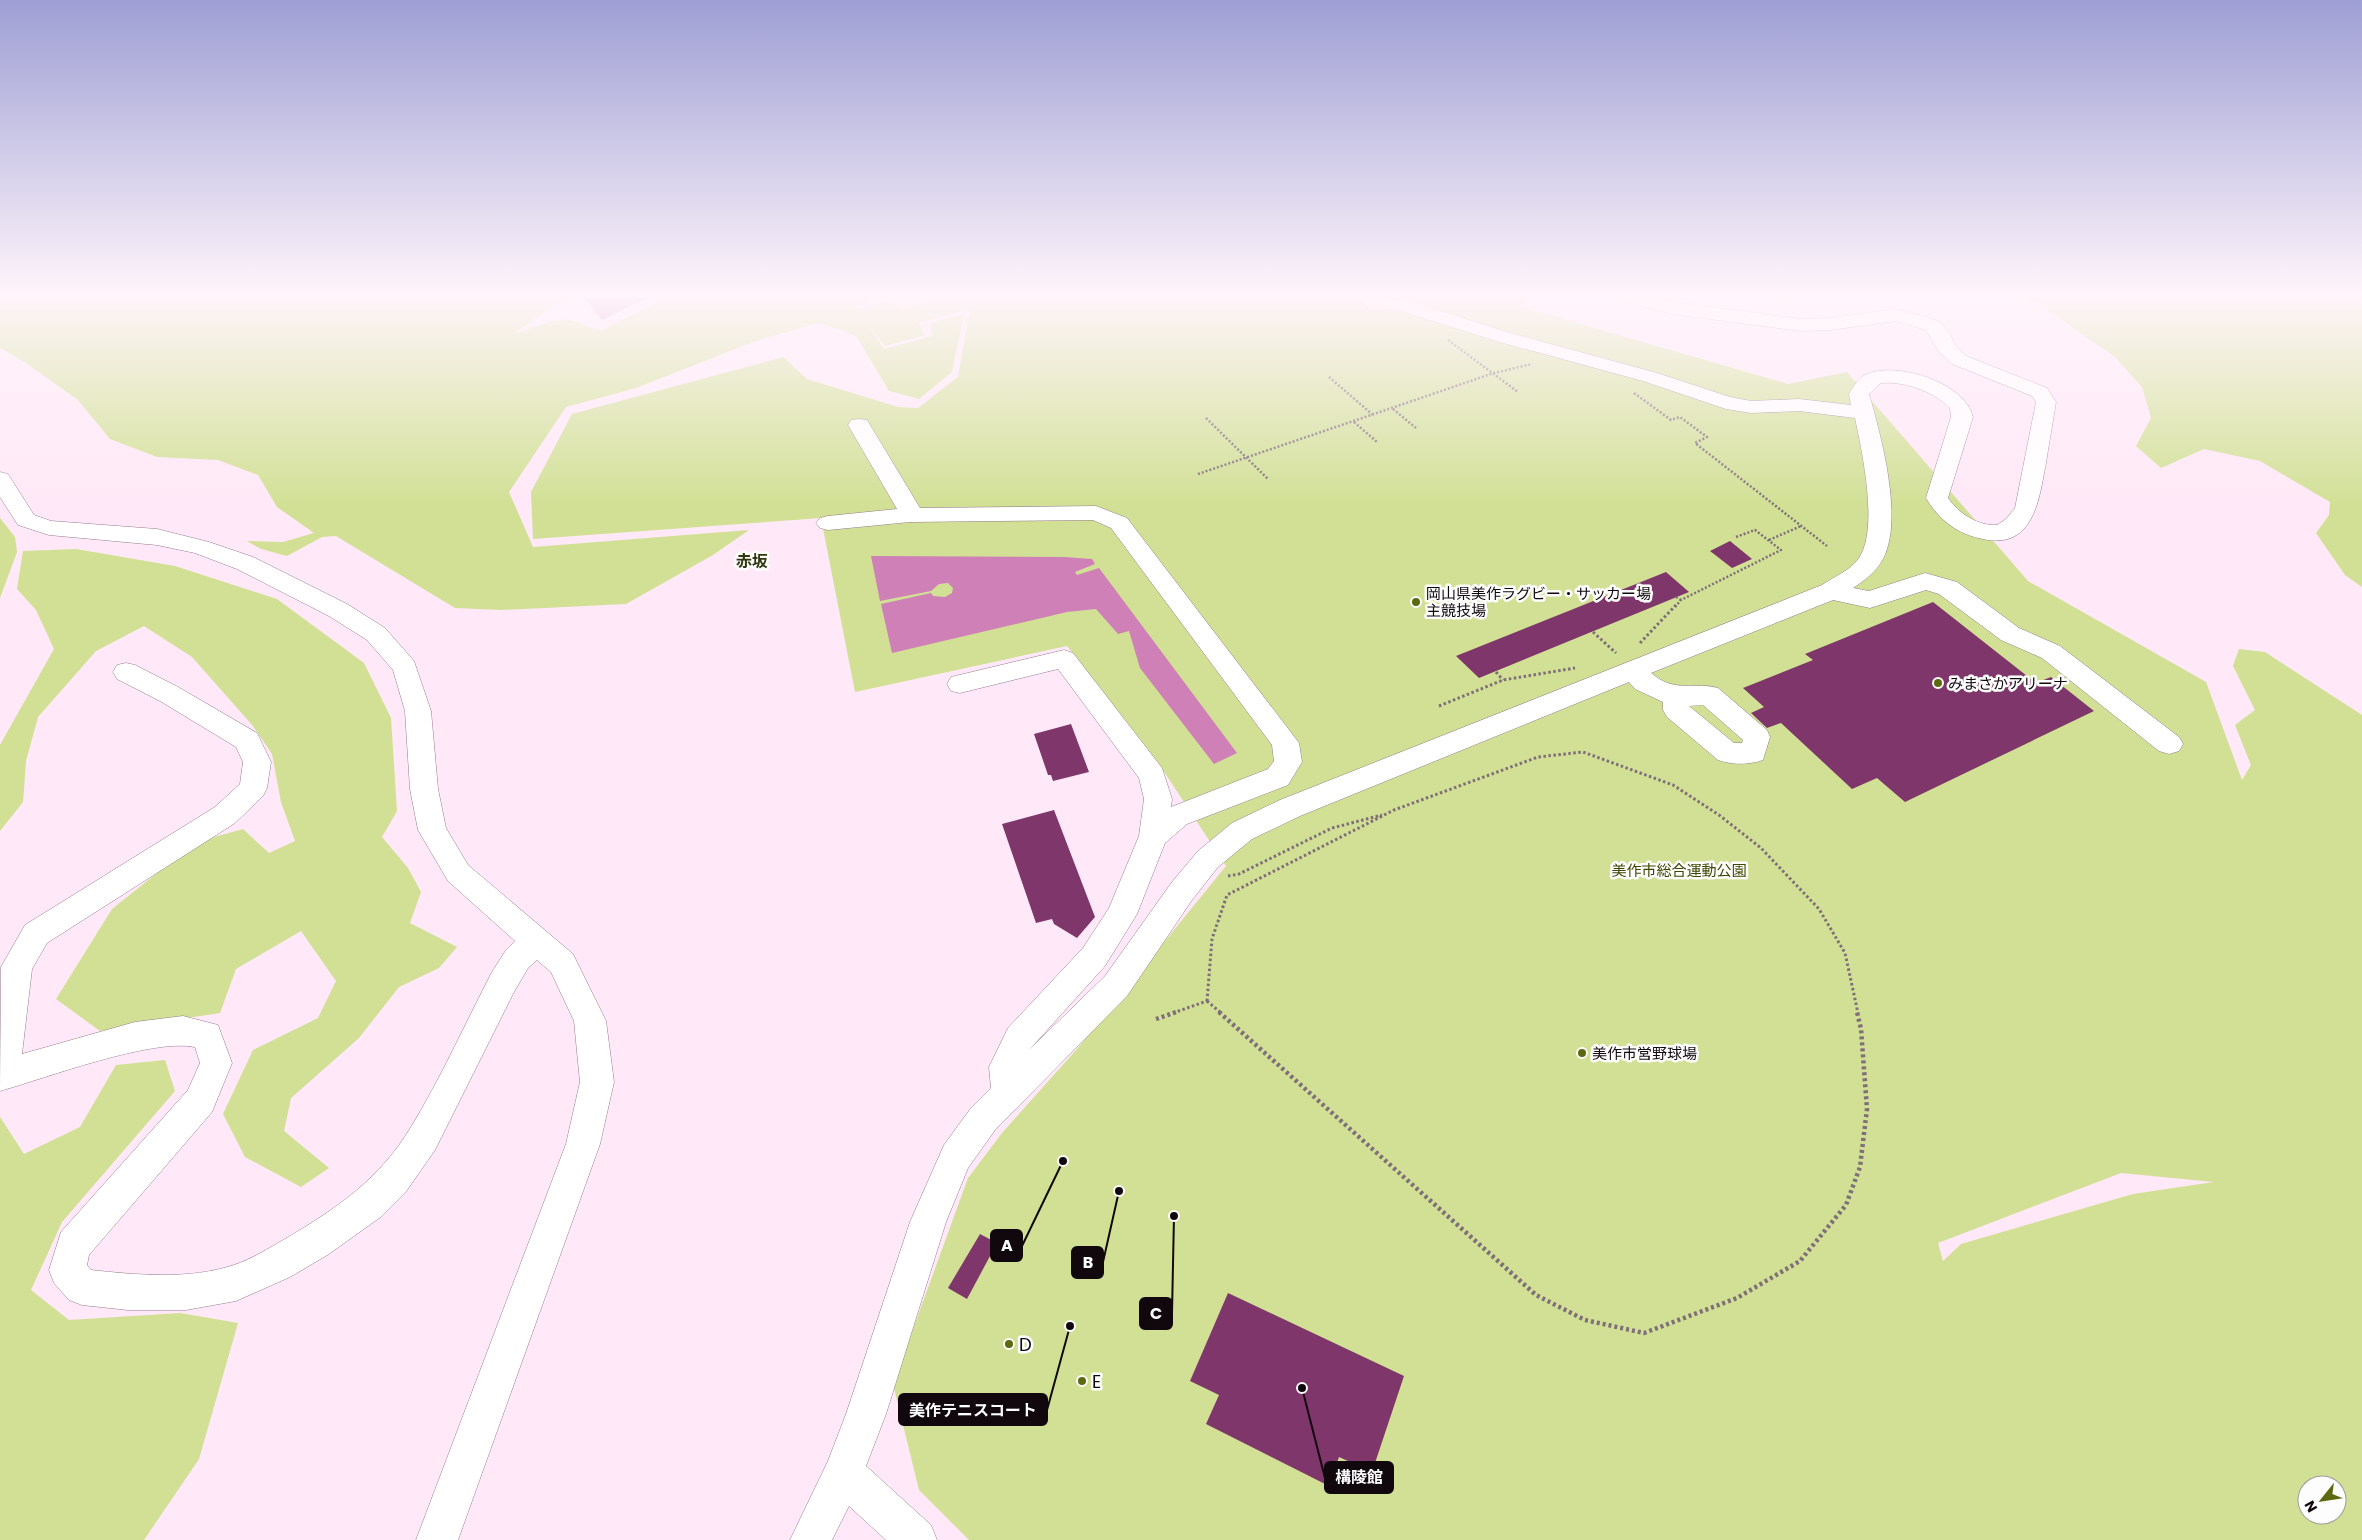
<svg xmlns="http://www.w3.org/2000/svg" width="2362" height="1540" font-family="Poppins,'Noto Sans JP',sans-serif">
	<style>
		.green { fill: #d1e094; fill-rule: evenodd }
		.water { fill: #cf80b7 }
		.building { fill: #7e366b }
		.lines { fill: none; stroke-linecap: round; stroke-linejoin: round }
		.minor-casing { stroke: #967d8e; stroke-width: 1 }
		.path-far2 { stroke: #7f6f79; stroke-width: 2.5; stroke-dasharray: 2 2; stroke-linecap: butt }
		.path-far1 { stroke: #7f6f79; stroke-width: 3; stroke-dasharray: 2.5 2.5; stroke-linecap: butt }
		.path { stroke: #7f6f79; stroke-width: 4.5; stroke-dasharray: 3 3; stroke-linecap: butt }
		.minor { fill: #fff; fill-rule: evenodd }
		.poi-dot { fill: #5d6911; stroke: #fdfdfd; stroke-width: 2 }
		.labels { text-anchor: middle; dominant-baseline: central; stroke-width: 5; stroke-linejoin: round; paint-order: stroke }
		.poi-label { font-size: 15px; fill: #11080e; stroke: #fdfdfd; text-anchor: start }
		.park-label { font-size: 15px; fill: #3e4700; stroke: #fdfdfd }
		.neighbourhood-label { font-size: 16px; font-weight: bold; fill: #323811; stroke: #fdfdfd }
		.near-poi-label { font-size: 18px; fill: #11080e; stroke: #fdfdfd; text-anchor: start }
		.leader { fill: none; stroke: #11080e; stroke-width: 2 }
		.callout-dot { fill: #11080e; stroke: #fdfdfd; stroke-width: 2 }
		.callout { fill: #11080e; stroke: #11080e; stroke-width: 2 }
		.callout-label { font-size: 16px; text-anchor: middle; font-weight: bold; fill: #fff }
	</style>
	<rect width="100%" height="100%" fill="#ffe8f7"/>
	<g class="green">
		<path d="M0 293H578L546 311 512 335C527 330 554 318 569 320 582 322 588 329 602 330L676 293H917L901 297 880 298 855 307 857 309 887 301 903 308 966 293H1526L1522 307 1788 384 1847 372 2028 581 2206 682 2242 780 2251 765 2235 725 2255 710 2233 666 2239 649 2265 652 2362 715V1540H969L919 1490 893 1384 968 1178 1002 1133 1077 1049 1226 866 1157 761 1067 646 855 692 821 518 533 539 531 492 572 414 783 357 807 379 898 407 918 408 958 377 970 309 918 323 925 335 885 346 866 322 884 349 932 336 930 323 964 314 952 372 919 399 889 391 857 337 846 331 817 323 753 342 636 388 566 407 509 492 533 547 749 530 713 555 626 604 501 610 455 608 336 536 322 537 287 556 261 549 247 541 283 542 314 533 277 507 258 475 218 460 157 457 110 439 78 400 26 363 0 348ZM2121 1173 2214 1182 2133 1194 1961 1244 1943 1261 1938 1243ZM2307 1485H2337V1515H2307Z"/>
		<polygon points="2018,293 2362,293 2362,587 2345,575 2316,533 2329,515 2330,502 2260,461 2204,449 2161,468 2136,446 2151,418 2142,387 2115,357 2059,318"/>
		<polygon points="0,518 15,537 17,552 0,598"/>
		<polygon points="76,549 175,566 277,599 364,663 391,718 397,811 382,837 408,868 421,892 410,923 457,947 439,968 399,987 359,1038 291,1098 284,1131 329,1168 301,1187 245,1157 223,1114 253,1050 318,1018 336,981 301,931 236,969 220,1013 100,1031 56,999 112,909 196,842 243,829 269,853 295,841 281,802 272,754 253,726 192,657 144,626 96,651 38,717 26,761 23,802 0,831 0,745 54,649 36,610 17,589 23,551"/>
		<polygon points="165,1060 175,1091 62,1222 31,1290 69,1320 180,1313 238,1323 199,1459 144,1540 0,1540 0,1117 24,1154 80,1127 116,1065"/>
	</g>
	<g class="water">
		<polygon points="596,293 658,293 602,320 583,296"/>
		<polygon points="871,556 1064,557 1092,559 1095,564 1075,572 1077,575 1099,568 1237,753 1214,764 1140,668 1129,631 1118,634 1096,609 1067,612 892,653 881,604 931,593 933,596 945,597 952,593 953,588 948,583 939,584 931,591 880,601"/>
	</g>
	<g class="building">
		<polygon points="1730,541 1752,559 1732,568 1710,551"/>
		<polygon points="1666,572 1689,592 1479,678 1456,656"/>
		<polygon points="1933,602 2036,683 2051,677 2094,711 1905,802 1877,778 1852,789 1781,723 1767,728 1751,713 1764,707 1743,688 1813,660 1805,654"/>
		<polygon points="1071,724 1089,772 1053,781 1051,775 1048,775 1034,734"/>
		<polygon points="1054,810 1095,917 1077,938 1054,924 1052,919 1036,923 1002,824"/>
		<polygon points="980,1234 997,1243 967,1299 948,1288"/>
		<polygon points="1228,1293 1404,1376 1372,1472 1339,1457 1329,1486 1206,1424 1219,1395 1190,1381"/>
	</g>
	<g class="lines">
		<g class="minor-casing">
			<g id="minor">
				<path d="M1353 293H1373L1382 299 1409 301 1510 333 1657 373 1730 397 1751 401 1799 399 1851 405 1849 394C1853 387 1858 378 1867 374 1897 361 1966 383 1973 417L1948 498C1959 514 1978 526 1997 525L2006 519 2015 508 2036 402 2032 396 1952 364 1939 352 1926 330 1896 321 1830 330 1800 331 1672 314 1642 306 1623 297 1621 293H1644L1673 302 1800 319 1830 318 1896 309 1924 316 1940 322 1950 334 1955 345 1966 356 2047 388 2056 402C2053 422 2049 442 2046 463 2039 499 2034 550 1983 539 1957 534 1939 520 1926 498L1951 417 1950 408C1933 391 1904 381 1881 383L1869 394C1881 436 1904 519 1883 559 1876 572 1865 580 1853 588L1869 591 1925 573 1957 582 2019 628 2060 646 2179 737 2183 744 2179 751 2169 754 2159 751 2042 658 2001 640 1939 594 1926 590 1870 608 1833 600 1651 673C1675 694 1694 681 1718 688L1767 730 1770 737 1763 760C1748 765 1733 765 1718 760L1667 717 1663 710V702L1635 689 1629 682 1300 816 1252 839 1218 867 1192 900 1127 996 995 1130 968 1168 946 1222 886 1414 866 1466 931 1525 937 1540H886L849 1506 832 1540H790L828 1461 846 1414 910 1222 944 1145 971 1108 991 1088 989 1067 1008 1028 1083 948 1109 908 1139 836 1144 799 1139 778 1058 669 960 693 951 691 947 684 951 677 1064 650 1073 653 1162 768 1172 799 1171 807 1268 769 1274 761 1272 745 1111 528 1093 520 910 522 828 530 820 528 816 523 820 518 828 516 897 509 848 425 851 420 859 419 867 420 920 508 1096 506 1127 518 1299 743 1302 762 1288 785 1187 824 1165 843 1137 914 1105 966 1029 1050 1105 976 1172 882 1198 851 1232 823 1280 800 1822 585C1834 577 1851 570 1859 558 1879 529 1862 451 1855 418L1799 411 1751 413 1726 409 1643 381 1496 341 1401 311 1370 309ZM1703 705 1743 740 1742 743H1734L1689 706Z"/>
				<path d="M0 472 8 474 34 515 51 521 157 529 209 542 253 557 347 604 385 628 414 661 431 711 438 789 446 828 468 865 573 954 606 1021 614 1082 600 1144 458 1540H416L566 1144 580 1082 574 1021 551 972 537 960 528 968 514 992 435 1150 405 1193 382 1216 329 1254 290 1277 236 1301 186 1310H128L82 1305 69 1300 54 1283 49 1270 61 1232 188 1090 200 1063 195 1047C152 1038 46 1078 0 1091L1 967 25 925 215 807 240 784 243 762 236 747 160 701 117 679 113 672 117 665 126 663 135 665 178 687 257 733 271 762 267 788 263 796 235 823 47 943 32 969 22 1054 135 1022 183 1016 218 1025 232 1063 212 1112 89 1255 87 1265 91 1270C137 1275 189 1280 234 1265 252 1259 269 1248 285 1239 336 1209 380 1179 411 1127 441 1078 465 1024 492 972L506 950 515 941 448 881 418 830 410 789 405 711 393 670 367 640 329 616 237 569 195 553 157 545 49 535 18 525 0 497Z"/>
			</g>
		</g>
		<g class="path-far2">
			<polyline points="1448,340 1518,392"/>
			<polyline points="1329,377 1373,415"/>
			<polyline points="1634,393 1671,420 1680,417 1707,437 1695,443 1827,546"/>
			<polyline points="1393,409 1416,428"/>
			<polyline points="1206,418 1268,479"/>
			<polyline points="1354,422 1377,442"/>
			<polyline points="1198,474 1494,373 1532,364"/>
			<polyline points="1769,540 1801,526"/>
			<polyline points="1676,597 1681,600"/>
			<polyline points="1675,607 1681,600 1781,550 1755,530 1736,537"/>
		</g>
		<g class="path-far1">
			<polyline points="1593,632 1616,653"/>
			<polyline points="1640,643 1676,605"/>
			<polyline points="1496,672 1503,680"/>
			<polyline points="1439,706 1503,680 1575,668"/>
			<polyline points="1228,876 1239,874 1332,828 1382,815"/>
			<polyline points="1207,1001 1221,1013"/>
			<polyline points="1207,1001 1212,939 1227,895 1394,810 1538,757 1583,752 1673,785 1719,815 1761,848 1819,909 1845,953 1858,1013"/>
			<polyline points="1173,1013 1207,1001"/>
		</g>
		<g class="path">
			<polyline points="1219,1012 1536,1295 1585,1320 1644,1333 1737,1298 1800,1261 1846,1205 1860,1167 1867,1109 1861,1029 1857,1012"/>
			<polyline points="1156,1019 1176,1012"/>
		</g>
		<use href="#minor" class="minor"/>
	</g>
	<linearGradient id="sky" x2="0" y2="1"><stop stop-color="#9e9fd4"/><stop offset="0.58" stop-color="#fff5fb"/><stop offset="1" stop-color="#fff5fb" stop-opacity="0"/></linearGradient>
	<rect width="2362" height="508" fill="url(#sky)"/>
	<g class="poi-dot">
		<circle cx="1416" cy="602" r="5"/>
		<circle cx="1938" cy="683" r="5"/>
		<circle cx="1582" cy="1053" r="5"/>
		<circle cx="1009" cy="1344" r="5"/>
		<circle cx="1082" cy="1381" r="5"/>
	</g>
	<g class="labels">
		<g class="poi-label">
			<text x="1426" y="593">岡山県美作ラグビー・サッカー場<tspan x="1426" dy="17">主競技場</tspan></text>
			<text x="1948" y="683">みまさかアリーナ</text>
			<text x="1592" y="1053">美作市営野球場</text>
		</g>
		<g class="park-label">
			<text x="1679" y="870">美作市総合運動公園</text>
		</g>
		<g class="neighbourhood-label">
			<text x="752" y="561">赤坂</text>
		</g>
		<g class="near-poi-label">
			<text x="1019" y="1344">D</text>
			<text x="1092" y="1381">E</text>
		</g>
	</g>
	<path class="leader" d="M1063 1161L1022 1246M1119 1191L1103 1262M1174 1216L1172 1313M1070 1326L1047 1410M1302 1388L1325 1478"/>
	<g class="callout-dot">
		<circle cx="1063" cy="1161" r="5"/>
		<circle cx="1119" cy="1191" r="5"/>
		<circle cx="1174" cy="1216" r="5"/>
		<circle cx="1070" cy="1326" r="5"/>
		<circle cx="1302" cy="1388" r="5"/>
	</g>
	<g class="callout">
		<rect x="991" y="1230" width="31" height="31" rx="5"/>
		<rect x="1072" y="1247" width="31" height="31" rx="5"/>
		<rect x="1140" y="1298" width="32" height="31" rx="5"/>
		<rect x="899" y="1394" width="148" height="31" rx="5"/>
		<rect x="1325" y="1462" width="68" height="31" rx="5"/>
	</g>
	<g class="callout-label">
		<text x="1007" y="1251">A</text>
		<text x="1088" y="1268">B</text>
		<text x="1156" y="1319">C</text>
		<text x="973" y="1416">美作テニスコート</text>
		<text x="1359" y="1483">構陵館</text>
	</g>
	<g transform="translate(2322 1500) rotate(240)"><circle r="24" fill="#fdfdfd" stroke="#9f9b9d"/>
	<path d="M0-4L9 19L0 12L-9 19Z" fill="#5d6911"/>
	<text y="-8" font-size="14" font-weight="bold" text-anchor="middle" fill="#11080e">N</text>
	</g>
</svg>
